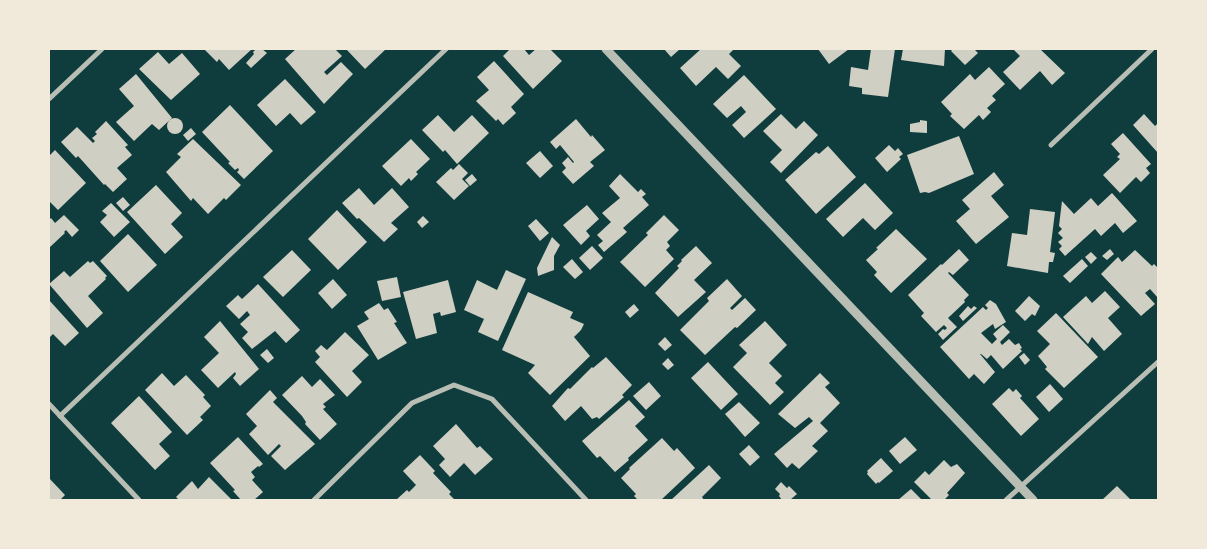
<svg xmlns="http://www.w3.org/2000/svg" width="1207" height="549" font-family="'Times New Roman',serif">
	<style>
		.building { fill: #cfcfc3 }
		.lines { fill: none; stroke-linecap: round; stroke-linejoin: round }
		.minor { stroke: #b8beb3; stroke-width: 5 }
		.tertiary { stroke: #b8beb3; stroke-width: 9 }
	</style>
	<rect width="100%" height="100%" fill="#0f3d3e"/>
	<g class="building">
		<polygon points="204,49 252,49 229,70 219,59 217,62"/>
		<polygon points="256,49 262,49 267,53 251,68 246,63 254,54 253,52"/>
		<polygon points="296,49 335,49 342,56 324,72 327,75 341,62 353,74 324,104 285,59"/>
		<polygon points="346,49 386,49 365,69"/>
		<polygon points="510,49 524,49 529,55 536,49 550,49 562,61 533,89 503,56"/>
		<polygon points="664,49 680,49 671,57"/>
		<polygon points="701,49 734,49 729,54 741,66 728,79 716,67 696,86 680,68"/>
		<polygon points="818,49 849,49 829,64"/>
		<polygon points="871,49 895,49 888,97 862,94 862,88 849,86 851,67 868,70"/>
		<polygon points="903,49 945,49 944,66 901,60"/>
		<polygon points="953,49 974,49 978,53 965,65 951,51"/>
		<polygon points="1013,49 1040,49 1065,73 1052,85 1040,71 1020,90 1003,72 1020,56"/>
		<polygon points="158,52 169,64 182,53 200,74 171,100 139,69"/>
		<polygon points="494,61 524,94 511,107 516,113 503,125 498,119 496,121 476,101 489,90 477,77"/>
		<polygon points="989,67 1005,84 992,96 996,100 987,108 991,112 983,120 979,115 964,129 950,116 952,114 941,102 970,74 975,80"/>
		<polygon points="136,74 172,118 159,130 152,124 134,141 116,122 134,106 119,89"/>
		<polygon points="744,75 776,109 744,138 732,125 746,112 741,106 727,118 713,104"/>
		<polygon points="285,79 316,112 301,125 290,113 276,126 257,105"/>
		<polygon points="230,105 273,151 244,179 237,172 239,170 238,168 235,170 228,163 230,162 202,132"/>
		<polygon points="781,114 796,129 804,121 818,135 781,173 770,162 782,150 763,131"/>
		<polygon points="1144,114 1155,126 1158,123 1158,153 1133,125"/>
		<polygon points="438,115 454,132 472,115 489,133 457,164 445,150 443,152 422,130"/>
		<circle cx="175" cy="126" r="8"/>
		<polygon points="576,119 591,137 592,135 605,150 590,162 594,166 573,184 562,172 566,168 562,163 568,157 573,163 574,162 560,145 556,149 550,142"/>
		<polygon points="920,120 927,121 927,133 910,132 910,124 920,122"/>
		<polygon points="106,121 128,145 125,147 132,155 117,168 127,179 113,192 105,184 104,185 78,156 76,158 61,142 77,127 93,143 95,141 92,138 97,134 95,132"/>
		<polygon points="191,128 196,134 188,141 183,135"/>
		<polygon points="1123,133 1151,164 1146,168 1150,173 1141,182 1136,177 1120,193 1103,175 1120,159 1117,157 1120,154 1111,144"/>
		<polygon points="959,136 974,174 929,193 925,192 920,193 907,155"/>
		<polygon points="193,139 241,185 226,200 224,198 208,214 193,198 191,201 166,172 181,157 177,154"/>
		<polygon points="411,139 430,159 416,172 418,174 411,181 409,178 401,186 382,166"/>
		<polygon points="889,145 895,151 898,148 903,154 899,157 901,159 887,172 875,158"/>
		<polygon points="828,146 856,177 816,214 785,180 816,152 819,154"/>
		<polygon points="55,150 86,183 58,210 49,201 49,156"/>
		<polygon points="540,151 553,166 540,178 526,163"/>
		<polygon points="459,164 468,173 462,179 469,186 454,200 436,182 451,168 453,170"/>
		<polygon points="994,172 1004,185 991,196 1009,217 976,244 956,221 970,209 962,200"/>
		<polygon points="472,174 477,180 470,186 465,180"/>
		<polygon points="620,174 638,192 641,189 646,194 642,197 649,205 623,228 627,232 604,252 598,245 603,241 597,235 611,222 602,213 620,198 609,186"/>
		<polygon points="865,183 893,213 875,230 863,218 843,237 826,219"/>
		<polygon points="156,185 182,213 171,224 183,237 165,254 127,212"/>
		<polygon points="359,188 374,205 392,188 409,207 391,223 398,229 384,242 359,218 357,219 342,203"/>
		<polygon points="1112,193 1137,221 1123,233 1115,223 1101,236 1095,229 1065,256 1059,249 1062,246 1058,242 1063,238 1058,233 1062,229 1059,226 1062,201 1074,214 1091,198 1098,206"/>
		<polygon points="123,197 130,205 123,211 116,203"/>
		<polygon points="111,203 130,222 114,237 100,222 107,215 102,211"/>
		<polygon points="587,205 599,219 586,231 590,236 581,245 563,225"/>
		<polygon points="1030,209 1055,212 1050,252 1055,253 1053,262 1049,262 1048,273 1007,266 1012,233 1027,235"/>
		<polygon points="337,210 367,242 338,270 308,239"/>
		<polygon points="64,215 79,230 72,237 66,230 64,232 65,233 50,247 49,246 49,220 51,218 55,223"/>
		<polygon points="664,215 679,230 667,242 670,246 666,250 674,259 645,287 620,262 648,235 646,233"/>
		<polygon points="423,216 429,222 422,228 417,222"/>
		<polygon points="536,219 549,233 540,241 528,226"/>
		<polygon points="896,229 927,259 891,293 874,275 877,272 866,260 878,249 876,248"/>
		<polygon points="128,234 157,265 128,292 100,261"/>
		<polygon points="552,237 560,245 554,256 554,270 538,276 537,268"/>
		<polygon points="592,246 603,258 590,270 579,258"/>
		<polygon points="696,246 712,263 694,280 706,292 678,317 655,293 679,268 677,266 682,261 681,260"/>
		<polygon points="959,249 969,260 953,275 949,272 948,273 969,295 964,300 965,302 948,318 957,327 943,340 938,334 943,329 945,330 947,328 944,325 936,332 921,316 924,313 908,295 941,264 942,265"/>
		<polygon points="1110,249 1114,254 1107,260 1102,256"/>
		<polygon points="292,250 311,270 283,297 263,277"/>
		<polygon points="1135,250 1152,266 1154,264 1158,268 1158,298 1150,289 1145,293 1155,304 1141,316 1101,274 1118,257 1122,262"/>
		<polygon points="1091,252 1097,258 1091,264 1085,257"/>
		<polygon points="572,259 583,272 575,279 563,267"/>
		<polygon points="1082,259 1088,266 1070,283 1063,276"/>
		<polygon points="88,261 90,263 93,261 107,276 105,278 106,279 88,296 103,313 87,328 49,284 64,271 70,277"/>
		<polygon points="506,270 526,279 498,341 478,332 484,319 464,310 477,280 497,290"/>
		<polygon points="397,277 401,297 382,301 377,281"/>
		<polygon points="333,279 347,295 332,309 318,293"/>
		<polygon points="727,279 742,296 730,308 732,310 745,298 756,310 737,328 735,327 705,355 680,330 709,301 707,298"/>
		<polygon points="448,280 456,312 441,316 440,312 433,314 437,333 416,339 403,292"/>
		<polygon points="258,284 300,330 286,343 275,331 252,349 242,338 248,332 240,324 250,315 247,311 239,319 226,306 238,295 242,299"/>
		<polygon points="1105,291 1120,307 1108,318 1122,334 1104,351 1092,337 1088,344 1063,317 1086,296 1092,303"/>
		<polygon points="528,292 573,312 570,318 584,324 581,330 574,337 590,356 550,395 528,373 535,365 502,350"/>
		<polygon points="1029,296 1040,306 1035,316 1032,314 1025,321 1015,311"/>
		<polygon points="49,300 79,333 65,346 53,334 49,338"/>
		<polygon points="990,300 996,304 1006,322 995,329 993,324 981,333 992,344 997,339 993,334 1003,325 1010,332 1000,342 1002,345 1009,339 1015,345 1019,343 1022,348 1020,349 1022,351 1003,369 991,355 987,359 981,354 980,354 995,372 984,384 974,374 969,379 940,347 983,307 986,310 988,308 985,305"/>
		<polygon points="379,303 384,310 388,308 397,322 394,323 407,343 378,360 357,326 369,319 364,312"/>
		<polygon points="634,304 639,310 630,318 625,312"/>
		<polygon points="968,306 971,309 974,306 977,308 963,321 959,316"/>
		<polygon points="1056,313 1098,357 1064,388 1045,369 1047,367 1038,356 1050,344 1037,331"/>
		<polygon points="220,321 259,369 240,386 233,378 236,374 235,372 218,388 201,370 219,353 204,337"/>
		<polygon points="765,321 787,345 769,363 782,376 775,383 784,392 770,405 733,367 747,353 739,345"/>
		<polygon points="345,332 369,355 352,371 362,382 347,397 315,362 320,357 315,351 321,345 327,350"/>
		<polygon points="665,337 672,345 665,351 658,344"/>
		<polygon points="267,349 274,358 268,363 260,355"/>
		<polygon points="1024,353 1030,360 1025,365 1019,357"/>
		<polygon points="606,357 632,385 622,395 624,397 599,419 597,417 592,419 581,406 565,421 552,406 568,388 570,389 592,367 593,368"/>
		<polygon points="668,358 674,365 668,370 662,364"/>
		<polygon points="708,362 738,394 721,410 691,378"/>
		<polygon points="162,373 174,386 186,375 205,395 203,397 211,406 200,417 203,420 187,435 145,390"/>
		<polygon points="820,373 830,383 825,387 840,403 820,423 828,431 812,446 818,451 799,469 792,463 787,468 774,454 813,421 809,417 795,428 778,414"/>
		<polygon points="302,376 312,387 320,379 335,395 323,404 326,407 323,409 337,424 320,440 305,424 306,422 302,416 282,395"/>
		<polygon points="649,382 661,396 646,410 633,396"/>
		<polygon points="1050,384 1063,399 1049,412 1036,397"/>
		<polygon points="1009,388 1013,392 1016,389 1022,396 1020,398 1039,419 1021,436 992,404"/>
		<polygon points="270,390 277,398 273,402 315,444 285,470 271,456 281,446 279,444 268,455 249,434 257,426 246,414"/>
		<polygon points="139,396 172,432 159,444 170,456 155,470 111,423"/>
		<polygon points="629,400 645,417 635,426 648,440 628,458 629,460 615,472 600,456 597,458 582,441"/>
		<polygon points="739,402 760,423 745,437 725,414"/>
		<polygon points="456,424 477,448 480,446 493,459 475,475 464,463 450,477 439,465 445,459 433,446"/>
		<polygon points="238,437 263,464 259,467 258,466 251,472 255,477 252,480 263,492 254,500 241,500 233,491 235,490 210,463"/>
		<polygon points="905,437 917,450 900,464 889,451"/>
		<polygon points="662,438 674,451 677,448 695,468 661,500 638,500 634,496 636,494 621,478 630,469 629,468"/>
		<polygon points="749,445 760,457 750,466 739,454"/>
		<polygon points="420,455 435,471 433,473 451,492 449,494 455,500 396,500 407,490 409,492 416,485 403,471"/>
		<polygon points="881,458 893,471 879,483 878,482 876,484 867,474 868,472 867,471"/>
		<polygon points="944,460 951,467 957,464 965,473 947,493 949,495 944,500 932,500 914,482 925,471 929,475"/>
		<polygon points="709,465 721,478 702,497 704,500 671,500"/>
		<polygon points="209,477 232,500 179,500 176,497 192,481 198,489"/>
		<polygon points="49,478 65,495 60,500 49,500"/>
		<polygon points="781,482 787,488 789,486 797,494 790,500 782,500 779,496 780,494 775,489"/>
		<polygon points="1117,486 1131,500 1102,500"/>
		<polygon points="911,489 922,500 898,500"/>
	</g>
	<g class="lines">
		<g class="minor">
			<polyline points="49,99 102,49"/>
			<polyline points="1051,145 1152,49"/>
			<polyline points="49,404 139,500"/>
			<polyline points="60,416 446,49"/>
			<polyline points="314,500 412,403 454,385 492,399 586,500"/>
			<polyline points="1006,500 1158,362"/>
		</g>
		<polyline class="tertiary" points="606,49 1033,500"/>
	</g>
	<rect width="1207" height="549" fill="none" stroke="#f1e9da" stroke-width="100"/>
</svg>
